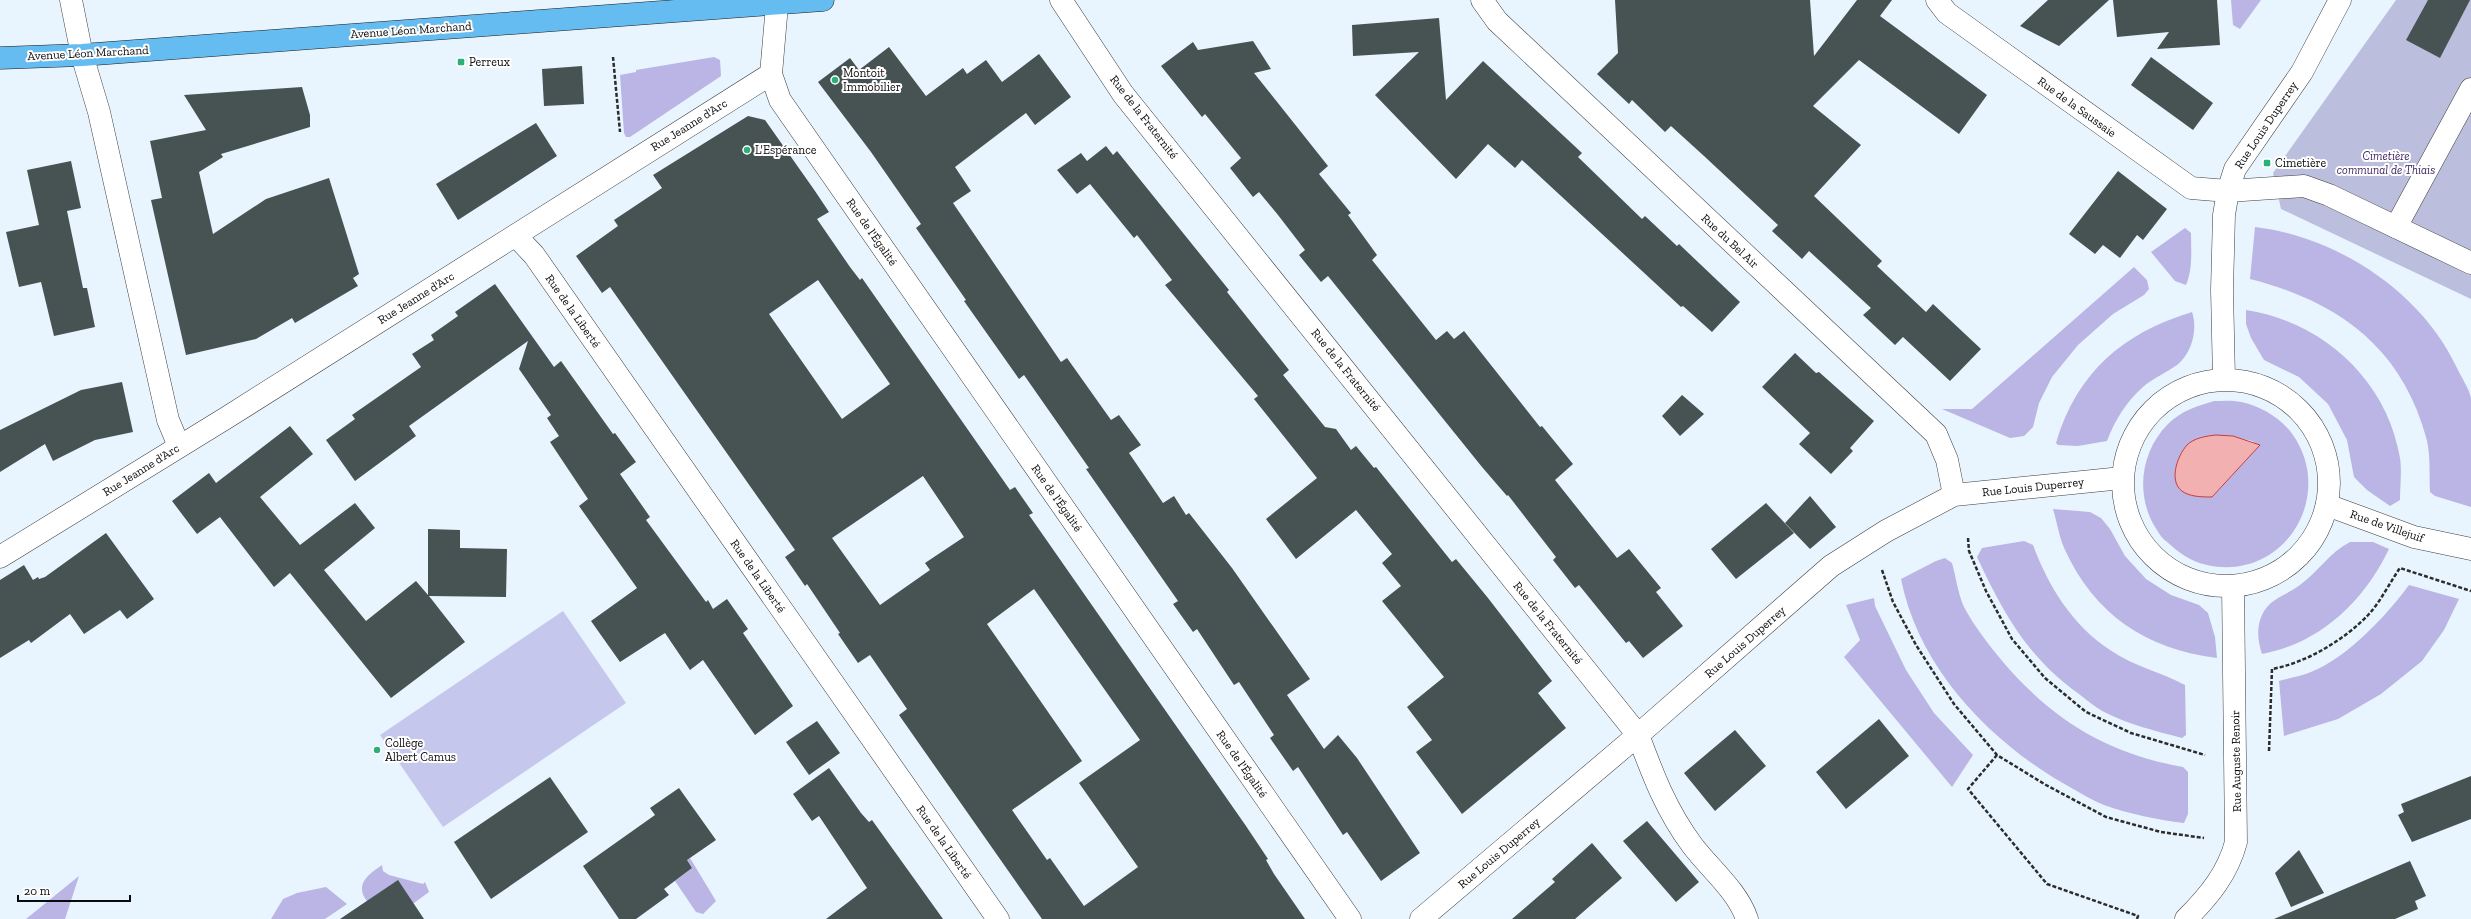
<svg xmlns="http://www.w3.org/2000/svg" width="2471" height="919" font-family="'Zilla Slab',serif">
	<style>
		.green { fill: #bab5e5; fill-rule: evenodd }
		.cemetery { fill: #bcbedd }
		.pitch { fill: #c6c7ed }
		.water { fill: #f2b0b0; stroke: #c53e3b }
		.building { fill: #475252; fill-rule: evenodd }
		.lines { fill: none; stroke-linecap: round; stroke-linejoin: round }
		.minor-casing { stroke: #3d3d3d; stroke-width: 23 }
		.major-casing { stroke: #1b1b1b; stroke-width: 23 }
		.path { stroke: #2c2c2c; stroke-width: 2.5; stroke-dasharray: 4 2; stroke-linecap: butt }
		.minor { stroke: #fff; stroke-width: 22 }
		.major { stroke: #65bcf1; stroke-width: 22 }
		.poi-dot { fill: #2bb178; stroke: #fff; stroke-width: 1.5 }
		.labels { text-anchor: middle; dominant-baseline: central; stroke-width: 4; stroke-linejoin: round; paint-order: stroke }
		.street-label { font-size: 12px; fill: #0a0a0a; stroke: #fff }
		.poi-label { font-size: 12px; fill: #0a0a0a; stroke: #fff; text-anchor: start }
		.park-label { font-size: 12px; font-style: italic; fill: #391f5d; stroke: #fff }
	</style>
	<rect width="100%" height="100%" fill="#e8f5fe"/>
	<g class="green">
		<polygon points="2231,0 2261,0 2240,29 2233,25"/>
		<polygon points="714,57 720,60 721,76 630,137 626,137 624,133 620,75 636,72 636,70"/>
		<path d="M2255 227C2337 237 2421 291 2457 368 2461 377 2469 388 2471 398 2471 408 2471 420 2471 431 2471 456 2471 481 2471 507L2435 496 2430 492C2429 474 2431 455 2426 437 2401 346 2337 301 2250 279Z"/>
		<path d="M2185 228 2191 233C2191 250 2193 269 2186 285L2175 281 2151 252Z"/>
		<polygon points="2134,267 2147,280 2149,289 2144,295 2113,314 2078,345 2052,377 2039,403 2033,427 2024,436 2010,438 1942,409 1972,409"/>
		<path d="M2246 310C2323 322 2387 380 2400 458 2402 471 2400 487 2400 500L2390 506 2367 490 2354 477 2347 440 2328 404 2299 377 2264 360 2251 338 2246 324Z"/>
		<path d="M2192 312C2198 330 2192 353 2177 365 2166 373 2153 378 2143 387 2126 402 2115 420 2107 441L2078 446 2058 445 2056 443C2077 372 2123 333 2192 312Z"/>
		<path d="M2214 401C2222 401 2232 400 2241 402 2261 406 2281 418 2293 435 2336 497 2283 582 2207 565 2191 562 2178 552 2166 541 2161 538 2158 531 2155 527 2135 494 2141 451 2168 424 2181 411 2197 406 2214 401ZM2225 435 2252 441 2259 446 2212 497 2184 492Z"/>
		<path d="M2053 509 2090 512 2101 518 2110 529 2125 556 2146 579 2171 595 2199 605 2208 613 2215 637 2217 658C2146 649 2095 615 2065 550 2059 537 2057 522 2053 509Z"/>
		<path d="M2024 541 2033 545C2048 586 2073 626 2110 650 2133 666 2161 672 2185 685L2186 735 2182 738C2155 731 2128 724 2104 712 2095 707 2087 700 2079 694 2028 658 2003 613 1977 557L1982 548Z"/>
		<path d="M2350 542H2373L2389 549C2364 601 2321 643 2262 654 2258 642 2256 628 2262 615 2269 599 2287 595 2300 585 2318 572 2330 552 2350 542Z"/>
		<path d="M1945 558 1952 563C1956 577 1958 594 1964 607 1974 626 1989 645 2003 662 2053 720 2106 753 2183 767L2188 772V814L2184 823C2158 820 2129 814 2104 805 2094 801 2084 795 2075 790 1995 747 1919 671 1901 579L1936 561Z"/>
		<path d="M2409 585 2459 599 2444 630 2422 661 2381 694 2338 719 2284 736 2279 681C2290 678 2301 676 2311 672 2347 658 2387 615 2409 585Z"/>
		<polygon points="1874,598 1875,606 1906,670 1934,713 1973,755 1952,787 1844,657 1860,640 1846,605"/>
		<polygon points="690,858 716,901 703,914 696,912 675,881 692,868 687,860"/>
		<path d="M382 865 383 871 389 875 423 884 425 882 429 892 414 903 367 901C354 884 369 874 382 865Z"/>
		<polygon points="79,876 65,919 26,919"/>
		<polygon points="326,887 347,904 325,919 271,919 283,899 297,893"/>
	</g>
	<polygon class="cemetery" points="2396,0 2471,0 2471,299 2281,209 2273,173"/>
	<polygon class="pitch" points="563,611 626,703 443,827 380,735"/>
	<path class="water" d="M2216 435 2233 436 2260 445 2212 497C2204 497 2193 497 2185 493 2167 484 2177 456 2187 445 2194 438 2206 436 2216 435Z"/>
	<g class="building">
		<polygon points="1615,0 1810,0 1814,56 1857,0 1892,0 1880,16 1987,95 1959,134 1859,60 1813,106 1861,145 1814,196 1882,261 1877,266 1926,312 1933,304 1981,349 1950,381 1903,337 1895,345 1863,315 1871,308 1809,251 1802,259 1772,231 1778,225 1704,156 1671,126 1665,132 1632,100 1629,104 1597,74 1618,53"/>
		<polygon points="2048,0 2109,0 2059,46 2020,26"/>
		<polygon points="2113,0 2217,0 2220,45 2157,49 2169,32 2117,37"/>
		<polygon points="2428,0 2470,0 2440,58 2406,40"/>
		<polygon points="1439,18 1446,100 1483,61 1582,153 1578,157 1642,219 1645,216 1677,246 1679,244 1740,302 1712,332 1683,306 1681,307 1522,160 1515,168 1488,144 1456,179 1375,95 1419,52 1353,56 1352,25"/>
		<polygon points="1253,41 1271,69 1254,73 1328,166 1319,174 1351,213 1348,215 1377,255 1372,260 1436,340 1447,331 1454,339 1464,331 1540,427 1542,426 1573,464 1555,480 1617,558 1629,549 1661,588 1656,592 1683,626 1643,658 1629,641 1626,643 1579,585 1575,588 1553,560 1556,557 1508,495 1507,496 1482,467 1328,276 1321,282 1299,255 1305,250 1278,215 1259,192 1253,197 1230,168 1241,158 1205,114 1202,117 1161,66 1193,42 1198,50"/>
		<polygon points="889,47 926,96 963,68 967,74 986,60 1002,82 1039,54 1071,97 1035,125 1026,113 955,167 971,191 953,203 1061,362 1067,358 1111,420 1119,415 1141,445 1129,453 1163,503 1174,496 1186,515 1189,513 1232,568 1310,679 1287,695 1324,749 1338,735 1357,758 1420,853 1381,881 1347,832 1343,835 1298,767 1293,771 1270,738 1274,735 1239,682 1234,685 1197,629 1193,632 1173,604 1178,601 1086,469 1089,468 1024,375 1019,379 964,301 966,300 916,228 921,224 871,152 818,82 850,58 859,70"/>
		<polygon points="2151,57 2213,103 2193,130 2131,85"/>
		<polygon points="582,66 584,104 544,106 542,69"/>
		<polygon points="302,87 310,115 310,127 221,154 223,157 199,172 213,234 266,199 329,178 359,274 353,278 358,286 295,323 292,318 256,339 186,355 151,200 162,198 150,141 206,130 184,95"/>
		<path d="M748 116 765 120 815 191 829 212 817 219 850 267 860 280 862 278 1010 490 1015 487 1033 513 1029 515 1246 826 1268 859 1266 860 1274 874 1305 919H1042L899 715 907 709 870 655 858 663 838 634 840 633 807 584 805 586 785 557 795 550 610 287 602 293 576 256 618 226 614 220 662 188 653 175ZM818 280 890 384 842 419 769 314ZM923 476 964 537 925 563 930 570 880 605 832 538ZM1034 589 1140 740 1079 783 1138 867 1084 906 1050 858 1047 860 1012 810 1082 761 987 624Z"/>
		<polygon points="536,123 557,156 458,220 436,184"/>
		<polygon points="1106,146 1113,155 1117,151 1229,290 1227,292 1289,370 1283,375 1325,427 1336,429 1351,450 1356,446 1374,468 1376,467 1452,562 1456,559 1488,598 1552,681 1538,693 1566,728 1462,814 1416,752 1432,740 1407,707 1444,677 1382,601 1401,586 1382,563 1392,554 1356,510 1296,559 1266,519 1317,478 1254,399 1258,396 1165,285 1172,280 1137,235 1134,238 1090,184 1077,194 1057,170 1081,153 1087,161"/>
		<polygon points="71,161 81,208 67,211 83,288 87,288 95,327 54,336 41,282 19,287 6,232 39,225 27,170"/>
		<polygon points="2118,171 2167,209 2143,240 2137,235 2120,258 2103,245 2095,254 2069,234"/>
		<polygon points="495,284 554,367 561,361 613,434 615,433 636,462 620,474 650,517 646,520 706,602 708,600 713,609 727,599 748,629 743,633 793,706 755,735 703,660 690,670 665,633 620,662 591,621 637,588 579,506 588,499 550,442 559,436 547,418 551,415 519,369 528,341 409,426 416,436 355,481 326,440 355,419 352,415 421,367 412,354 434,340 431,335 458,316 455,312"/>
		<polygon points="1795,353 1816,373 1819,372 1874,421 1850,448 1853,451 1831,474 1799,444 1810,433 1762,387"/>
		<polygon points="122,382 133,432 95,440 53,461 45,444 0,472 0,430 81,390"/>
		<polygon points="1682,395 1704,414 1680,436 1662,416"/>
		<polygon points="290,426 313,454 260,497 300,545 355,503 375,528 324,570 366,621 416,581 428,595 428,529 460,530 460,548 507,549 506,597 429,596 465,642 391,698 290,573 274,587 220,517 197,534 172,501 209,473 216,483"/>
		<polygon points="1810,496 1836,527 1810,549 1785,523"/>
		<polygon points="1766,503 1794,533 1736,579 1711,549"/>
		<polygon points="106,533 154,599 127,619 120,610 84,634 70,614 31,643 29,640 0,658 0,580 24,565 33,580 38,577 39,579 45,577"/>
		<polygon points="1879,719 1909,756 1846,809 1816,772"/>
		<polygon points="817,721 840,753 809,775 786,742"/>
		<polygon points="1735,730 1766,766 1715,811 1684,773"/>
		<polygon points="829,768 861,813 869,822 872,820 943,919 826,919 867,888 819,816 812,821 793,794"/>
		<polygon points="2471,776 2471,819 2412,842 2398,815 2404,812 2401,804"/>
		<polygon points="550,777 588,832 491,899 454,842"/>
		<polygon points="679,788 716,840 687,860 692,868 664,889 669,895 636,919 619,919 583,866 655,815 650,808"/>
		<polygon points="1647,821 1699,882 1676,902 1623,841"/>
		<polygon points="1592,843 1622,878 1575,919 1512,919 1555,882 1552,879"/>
		<polygon points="2299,850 2324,893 2291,907 2275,873"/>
		<polygon points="2410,861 2426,896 2415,901 2418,909 2395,919 2274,919"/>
		<polygon points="398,880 424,919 340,919"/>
	</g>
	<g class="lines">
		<g class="minor-casing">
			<g id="minor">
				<polyline points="71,0 82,55 99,112 168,420 179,446"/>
				<path d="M1061 0 1123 94 1638 735C1653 775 1666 810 1692 845 1710 869 1737 890 1747 919"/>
				<polyline points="1482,0 1497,21 1936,434 1947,460 1954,495"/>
				<polyline points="1937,0 1947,13 2191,188 2228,191 2304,186 2329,195 2471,263"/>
				<polyline points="771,74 780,100 1350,919"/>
				<polyline points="2396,227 2471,89"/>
				<polyline points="516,236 534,255 998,919"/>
				<polyline points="2224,379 2222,290 2224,215 2228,191 2235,169 2302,72 2340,0"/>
				<circle cx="2226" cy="483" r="103"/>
				<polyline points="2327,505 2414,537 2471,549"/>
				<polyline points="0,557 226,418 771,74 777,5"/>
				<polyline points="1421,919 1638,735 1831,566 1886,531 1954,495 2122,478"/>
				<path d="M2186 919C2209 896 2228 873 2236 842L2233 586"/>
			</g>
		</g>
		<g class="major-casing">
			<polyline id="major" points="0,58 82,55 823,0"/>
		</g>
		<g class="path">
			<polyline points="613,57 620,132"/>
			<polyline points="1968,538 1969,551 1986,591 2012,639 2045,678 2086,712 2131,733 2205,755"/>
			<polyline points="1882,570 1893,602 1916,645 1954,704 1997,755 2046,785 2106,817 2161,832 2204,838"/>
			<path d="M2269 751 2272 669C2306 663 2346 639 2369 614 2381 601 2390 582 2400 568L2471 591"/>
			<polyline points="1997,755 1968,789 2047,884 2138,916 2137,919"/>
		</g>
		<use href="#minor" class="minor"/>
		<use href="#major" class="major"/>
	</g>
	<g class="poi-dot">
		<rect x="457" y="58" width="8" height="8" rx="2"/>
		<circle cx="835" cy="80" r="4"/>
		<circle cx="747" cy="150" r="4"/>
		<rect x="2263" y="159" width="8" height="8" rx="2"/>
		<circle cx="377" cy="750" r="4"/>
	</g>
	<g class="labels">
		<g class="street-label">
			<text transform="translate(411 30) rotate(-4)">Avenue Léon Marchand</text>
			<text transform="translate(88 53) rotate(-3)">Avenue Léon Marchand</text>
			<text transform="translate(2077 107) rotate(36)">Rue de la Saussaie</text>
			<text transform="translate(1144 117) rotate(52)">Rue de la Fraternité</text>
			<text transform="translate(689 125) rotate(-32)">Rue Jeanne d'Arc</text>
			<text transform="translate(2266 125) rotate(-56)">Rue Louis Duperrey</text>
			<text transform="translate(872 232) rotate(55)">Rue de l'Égalité</text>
			<text transform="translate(1730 241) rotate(43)">Rue du Bel Air</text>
			<text transform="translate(416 298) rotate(-32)">Rue Jeanne d'Arc</text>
			<text transform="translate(573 311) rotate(55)">Rue de la Liberté</text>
			<text transform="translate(1346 370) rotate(51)">Rue de la Fraternité</text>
			<text transform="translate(141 470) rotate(-32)">Rue Jeanne d'Arc</text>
			<text transform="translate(2033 487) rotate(-6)">Rue Louis Duperrey</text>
			<text transform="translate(1057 498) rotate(55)">Rue de l'Égalité</text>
			<text transform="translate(2387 526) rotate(19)">Rue de Villejuif</text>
			<text transform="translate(758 576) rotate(55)">Rue de la Liberté</text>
			<text transform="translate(1548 623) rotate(51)">Rue de la Fraternité</text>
			<text transform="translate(1745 642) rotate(-41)">Rue Louis Duperrey</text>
			<text transform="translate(2236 761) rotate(-91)">Rue Auguste Renoir</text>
			<text transform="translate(1242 764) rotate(55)">Rue de l'Égalité</text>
			<text transform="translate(944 842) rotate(55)">Rue de la Liberté</text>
			<text transform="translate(1499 853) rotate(-40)">Rue Louis Duperrey</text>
		</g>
		<g class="poi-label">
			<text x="469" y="62">Perreux</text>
			<text x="843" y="73">Montoit<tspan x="843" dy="14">Immobilier</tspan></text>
			<text x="755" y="150">L'Espérance</text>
			<text x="2275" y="163">Cimetière</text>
			<text x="385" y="743">Collège<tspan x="385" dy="14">Albert Camus</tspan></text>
		</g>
		<g class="park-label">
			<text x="2386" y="156">Cimetière<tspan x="2386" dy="14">communal de Thiais</tspan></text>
		</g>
	</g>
	<path d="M18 895v6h112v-6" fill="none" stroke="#0a0a0a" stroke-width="2"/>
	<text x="24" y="895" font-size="12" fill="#0a0a0a" stroke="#ffffff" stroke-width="3" paint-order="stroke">20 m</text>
</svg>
